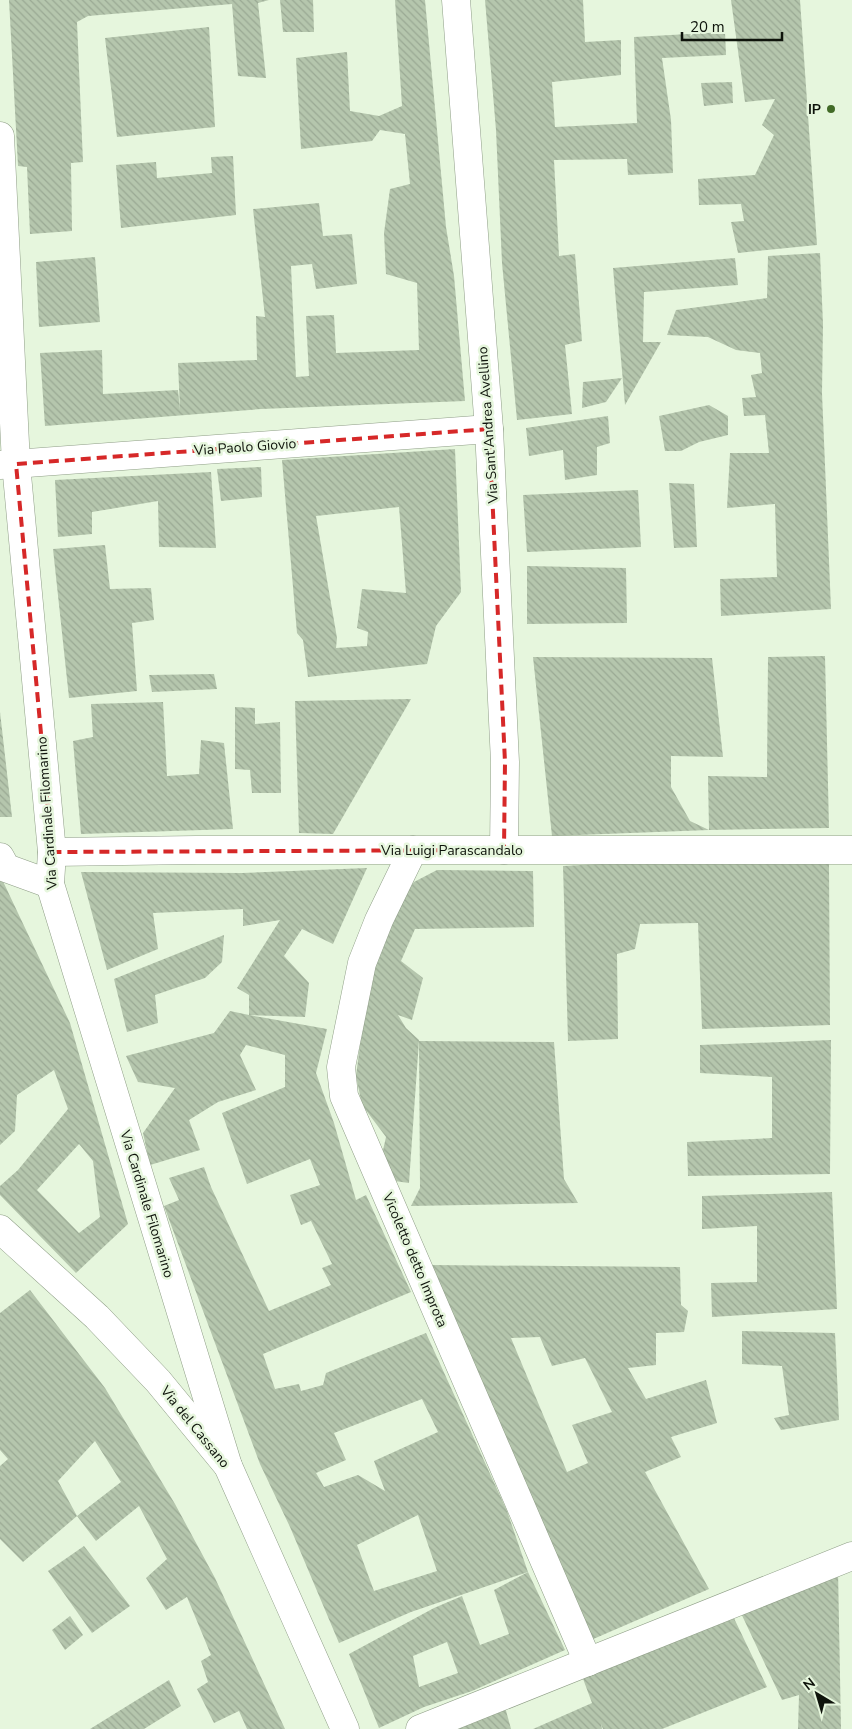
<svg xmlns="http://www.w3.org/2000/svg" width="852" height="1729" font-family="'Nunito Sans',sans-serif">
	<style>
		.building { fill: url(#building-back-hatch); fill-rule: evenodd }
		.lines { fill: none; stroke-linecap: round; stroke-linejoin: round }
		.street-casing { stroke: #8f9e87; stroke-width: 29 }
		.secondary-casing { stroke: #8f9e87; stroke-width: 29 }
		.street { stroke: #fff; stroke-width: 28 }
		.secondary { stroke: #fff; stroke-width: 28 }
		.marked { fill: none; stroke: #d62828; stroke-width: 4; stroke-dasharray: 10 6; stroke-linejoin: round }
		.poi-dot { fill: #426b27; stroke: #e6f6dd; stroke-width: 2 }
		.labels { text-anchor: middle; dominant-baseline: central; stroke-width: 5; stroke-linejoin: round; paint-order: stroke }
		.poi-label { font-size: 14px; font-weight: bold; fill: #0e130b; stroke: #e6f6dd; text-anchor: end }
		.street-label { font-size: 14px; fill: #0e130b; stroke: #e6f6dd }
	</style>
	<defs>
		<pattern id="building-back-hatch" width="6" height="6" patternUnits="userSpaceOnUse" patternTransform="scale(1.25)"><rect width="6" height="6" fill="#b5c6ad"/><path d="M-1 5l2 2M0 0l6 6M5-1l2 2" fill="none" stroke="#9aa994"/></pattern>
	</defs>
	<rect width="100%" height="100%" fill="#e6f6dd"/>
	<g class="building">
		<polygon points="9,0 269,0 258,3 266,78 238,76 232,4 88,16 77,22 83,162 71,163 72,231 30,234 27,167 18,166"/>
		<polygon points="280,0 313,0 314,32 283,32"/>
		<polygon points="395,0 425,0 446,227 454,276 465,401 261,409 45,426 40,353 102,350 103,394 178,390 180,410 178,363 257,360 256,316 265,317 253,209 319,203 323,236 352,234 357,284 316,289 312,264 291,266 296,377 309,376 306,316 334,315 336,353 419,350 417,283 386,274 384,233 390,189 410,184 405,134 380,130 372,141 301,149 296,58 347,52 350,111 379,116 402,106"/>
		<polygon points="485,0 583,0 585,42 621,40 621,75 552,82 555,127 637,123 634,37 725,32 726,55 662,58 671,120 673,173 628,175 627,159 554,160 559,256 575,254 582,341 565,345 572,414 517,420 502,263 496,130"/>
		<polygon points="731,0 800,0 817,245 738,253 731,222 744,221 741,204 699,205 698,179 755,175 774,135 762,125 775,99 745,102"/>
		<polygon points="209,27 215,127 117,137 105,38"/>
		<polygon points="732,82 733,103 704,106 701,83"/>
		<polygon points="233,156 236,215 121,228 116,165 156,162 157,178 212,173 211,157"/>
		<polygon points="820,253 823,324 822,393 831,609 721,616 720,579 777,577 775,504 727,508 730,453 769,453 765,415 744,416 742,398 756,397 751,375 762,373 760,353 736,350 708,337 667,335 676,310 767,298 768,256"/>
		<polygon points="95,257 100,322 39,327 36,262"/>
		<polygon points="735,258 738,285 644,292 643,342 661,342 625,405 613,268"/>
		<polygon points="622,378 606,402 582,408 583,382"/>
		<polygon points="709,405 728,416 728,435 699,442 681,451 665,451 659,416"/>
		<polygon points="608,416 610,443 597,447 597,475 565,480 563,450 529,456 526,428"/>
		<path d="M455 449 461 592 436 626 427 664 308 677 303 640 297 633 282 460ZM399 507 406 593 362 589 357 628 368 632 367 646 336 648 337 638 316 516Z"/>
		<polygon points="261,467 262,497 221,501 217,469"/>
		<polygon points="211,472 216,548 159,547 158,501 92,512 92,534 58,537 55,480"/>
		<polygon points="669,483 694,484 697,547 674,548"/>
		<polygon points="638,490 641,547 527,552 523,495"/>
		<polygon points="105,545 110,589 151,588 154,620 132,623 137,691 69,698 53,549"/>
		<polygon points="527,566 626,568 627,623 527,624"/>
		<polygon points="825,656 829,828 709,830 708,776 767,777 768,657"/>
		<polygon points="533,657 712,658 723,757 671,756 671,787 690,821 709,830 552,836"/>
		<polygon points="214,674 217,689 152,692 149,675"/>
		<polygon points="411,699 333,834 299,833 295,701"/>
		<polygon points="163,702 167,776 199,774 201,740 224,743 233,829 81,834 73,741 93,737 91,704"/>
		<polygon points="235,707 255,708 255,724 280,722 281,793 252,793 250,770 235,769"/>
		<polygon points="0,712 12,817 0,817"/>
		<polygon points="636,862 829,863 830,1025 702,1029 698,923 640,924 635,949 617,954 618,1039 568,1041 563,866"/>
		<path d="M367 868 333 944 302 929 284 956 309 983 305 1017 249 1015 327 1029 316 1073 334 1123 356 1200 366 1195 411 1292 263 1354 275 1389 299 1384 301 1391 323 1385 326 1373 426 1333 507 1511 528 1572 411 1612 339 1643 290 1527 260 1464 164 1206 179 1200 169 1178 204 1167 211 1187 269 1311 331 1285 322 1268 332 1264 311 1221 323 1216 301 1225 290 1195 320 1185 310 1159 247 1184 222 1113 285 1087V1055L246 1045 240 1055 256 1090 218 1102 189 1120 200 1150 150 1165 143 1133 175 1088 138 1082 126 1056 214 1033 230 1011 249 1015V995L237 988 280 920 243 926V909L153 913 158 949 107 970 81 872 242 873ZM422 1399 438 1432 374 1461 385 1491 358 1475 324 1487 316 1473 346 1460 334 1433ZM418 1515 437 1571 374 1591 357 1545Z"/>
		<polygon points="437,870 533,871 534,927 415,929 401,961 423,978 412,1020 398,1015 406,1028 419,1040 409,1183 387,1180 381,1159 386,1137 362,1105 356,1076 361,1037 378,947 397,906 414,882"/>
		<path d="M0 875 70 1023 128 1224 76 1273 0 1195V1186L18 1170 68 1109 54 1070 17 1095 15 1131 0 1145ZM79 1144 93 1161 100 1217 79 1233 37 1190Z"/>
		<polygon points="224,935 222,962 205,978 155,995 158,1023 127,1032 114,979"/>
		<polygon points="831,1040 830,1174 688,1176 687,1142 772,1138 772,1077 700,1073 700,1045"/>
		<polygon points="419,1041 554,1042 564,1179 578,1203 411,1206 420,1188"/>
		<polygon points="832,1192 837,1309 712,1317 711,1283 757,1282 757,1226 702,1229 702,1196"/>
		<path d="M431 1265 680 1267 681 1305 688 1311 684 1332 656 1333V1365L628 1368 646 1399 706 1380 717 1423 671 1437 681 1457 645 1472 709 1589 591 1640ZM540 1337 552 1366 585 1358 612 1412 572 1425 588 1463 567 1472 511 1338Z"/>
		<polygon points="30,1290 105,1388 175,1504 215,1578 285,1729 247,1729 239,1711 214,1723 197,1689 208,1682 201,1661 211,1655 187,1597 166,1610 146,1578 167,1559 139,1506 96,1541 77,1516 121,1482 95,1441 58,1481 77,1516 23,1562 0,1539 0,1466 8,1459 0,1450 0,1313"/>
		<polygon points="742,1331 835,1333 839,1420 781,1430 774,1418 789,1415 782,1366 742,1364"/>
		<polygon points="84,1546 130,1606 92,1633 48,1571"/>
		<polygon points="838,1570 841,1729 798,1729 799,1695 782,1700 739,1609"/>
		<path d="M528 1572 565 1650 472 1691 424 1707 379 1728 349 1654 434 1608 462 1596 480 1645 509 1634 494 1590ZM447 1642 458 1673 419 1687 413 1656Z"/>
		<polygon points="731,1612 767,1687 662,1729 603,1729 601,1724 602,1729 533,1729 592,1703 582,1676"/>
		<polygon points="70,1616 83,1635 65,1650 52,1630"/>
		<polygon points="169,1680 181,1706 144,1729 90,1729"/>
		<polygon points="505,1707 511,1729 449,1729"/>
	</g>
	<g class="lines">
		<g class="street-casing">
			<g id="street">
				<polyline points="456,0 489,429 505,762 504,850"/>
				<polyline points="0,136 16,464 52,852 50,884 228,1466"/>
				<polyline points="0,465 489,429"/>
				<polyline points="413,850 379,920 362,963 341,1067 344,1096 588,1662"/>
				<polyline points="52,852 196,850 852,850"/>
				<polyline points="0,857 6,868 50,884"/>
				<polyline points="420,1729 852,1556"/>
			</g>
		</g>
		<g class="secondary-casing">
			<polyline id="secondary" points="0,1229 97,1317 158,1381 228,1466 345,1729"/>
		</g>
		<use href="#street" class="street"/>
		<use href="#secondary" class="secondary"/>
	</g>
	<path class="marked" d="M489 429 505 762 504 850 52 852 16 464Z"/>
	<circle class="poi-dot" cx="831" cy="109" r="5"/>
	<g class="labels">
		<g class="poi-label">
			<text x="821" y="109">IP</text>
		</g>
		<g class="street-label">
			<text transform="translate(488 425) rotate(-94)">Via Sant'Andrea Avellino</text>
			<text transform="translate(245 447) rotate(-4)">Via Paolo Giovio</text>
			<text transform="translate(47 813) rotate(-94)">Via Cardinale Filomarino</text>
			<text x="452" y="850">Via Luigi Parascandalo</text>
			<text transform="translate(147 1204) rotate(73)">Via Cardinale Filomarino</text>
			<text transform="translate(415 1260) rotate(67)">Vicoletto detto Improta</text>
			<text transform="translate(195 1427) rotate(51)">Via del Cassano</text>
		</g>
	</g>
	<g transform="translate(817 1694) rotate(322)" stroke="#e6f6dd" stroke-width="4" paint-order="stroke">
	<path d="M0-4L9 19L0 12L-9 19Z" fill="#0e130b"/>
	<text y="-8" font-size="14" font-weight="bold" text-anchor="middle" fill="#0e130b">N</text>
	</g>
	<path d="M682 32v8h100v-8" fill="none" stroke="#0e130b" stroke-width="2.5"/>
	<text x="690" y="32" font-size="15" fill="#0e130b" stroke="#e6f6dd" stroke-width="4" paint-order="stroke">20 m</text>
</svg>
